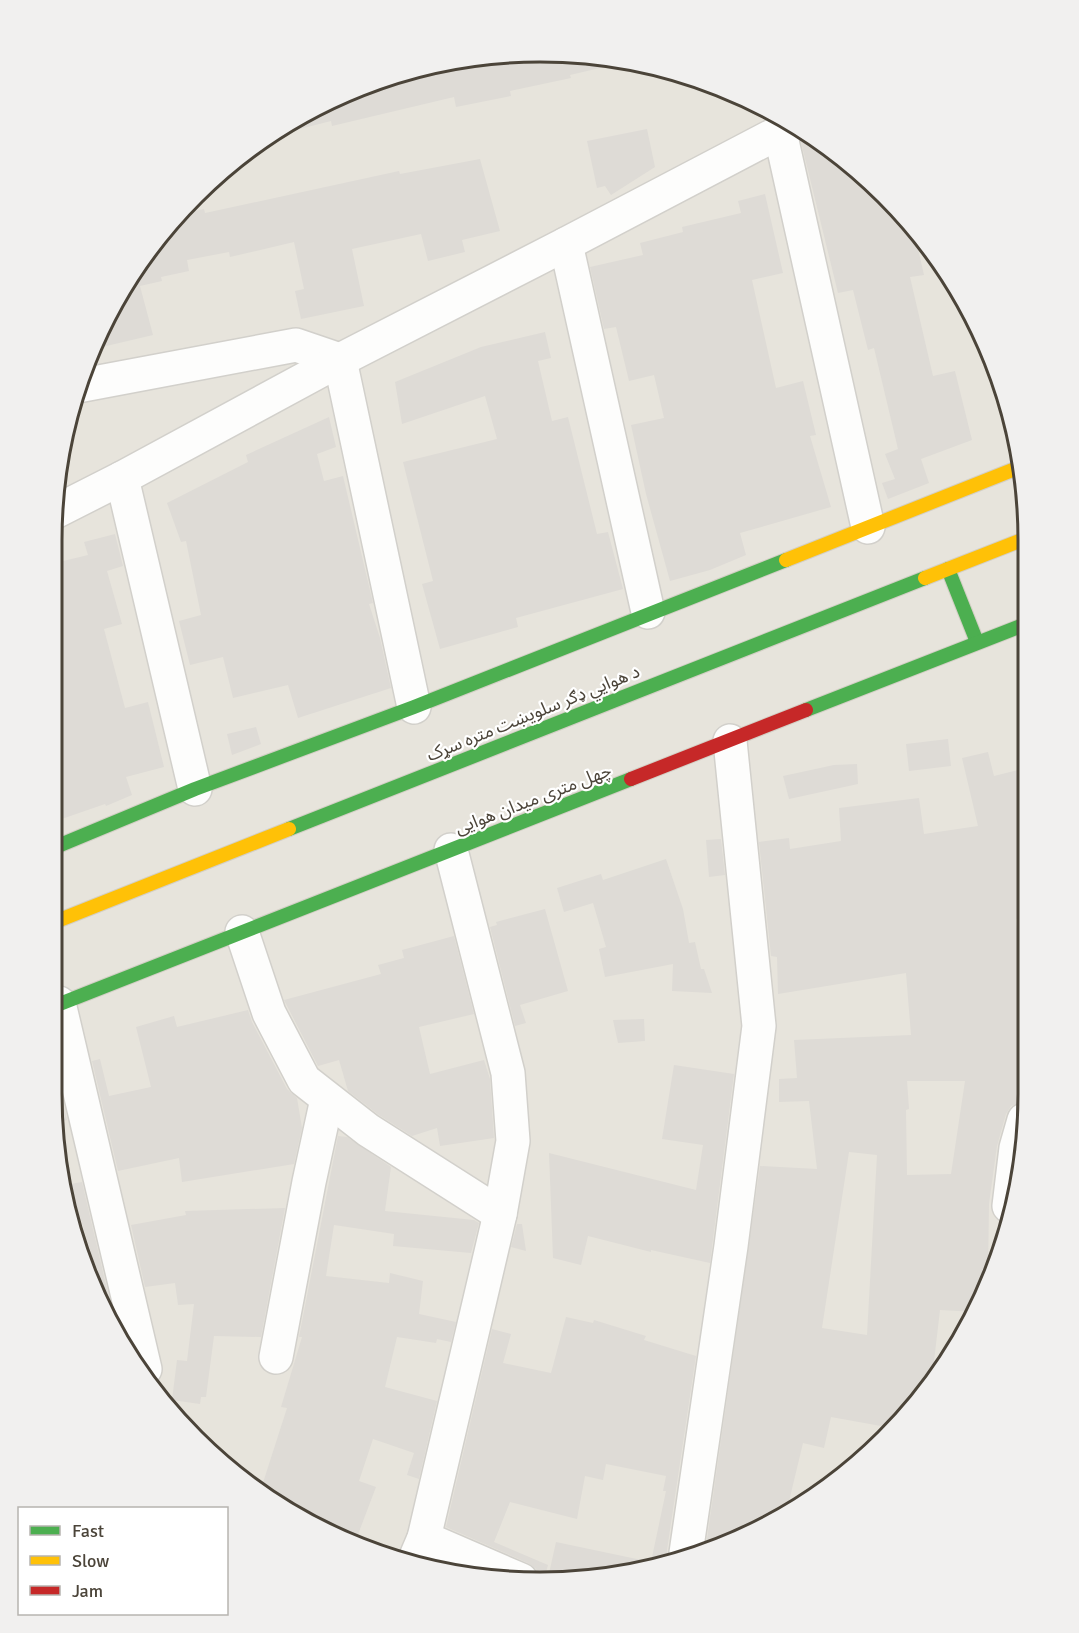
<svg xmlns="http://www.w3.org/2000/svg" width="1079" height="1633" font-family="Signika,'Noto Sans Arabic',sans-serif">
	<style>
		.residential { fill: #e7e4dc }
		.building { fill: #dedbd6; fill-rule: evenodd }
		.lines { fill: none; stroke-linecap: round; stroke-linejoin: round }
		.street-casing { stroke: #d2d0cb; stroke-width: 36 }
		.fast-casing { stroke: #d3cfc5; stroke-width: 16 }
		.slow-casing { stroke: #d3cfc5; stroke-width: 16 }
		.jam-casing { stroke: #d3cfc5; stroke-width: 16 }
		.street { stroke: #fdfdfc; stroke-width: 33 }
		.fast { stroke: #4caf50; stroke-width: 14 }
		.slow { stroke: #ffc107; stroke-width: 14 }
		.jam { stroke: #c62828; stroke-width: 14 }
		.labels { text-anchor: middle; dominant-baseline: central; stroke-width: 4.5; stroke-linejoin: round; paint-order: stroke }
		.street-label { font-size: 18px; fill: #4b4439; stroke: #fff }
		.rim { fill: none; stroke: #4b4439; stroke-width: 3 }
	</style>
	<rect width="100%" height="100%" fill="#f4f2ee"/>
	<polygon class="residential" points="508,52 604,55 697,77 784,117 862,172 927,242 978,324 1011,413 1027,508 1024,1158 978,1309 907,1416 784,1516 635,1573 507,1581 353,1545 242,1481 134,1365 77,1250 51,1093 55,475 101,324 172,217 242,152 324,101 413,68"/>
	<g class="building">
		<polygon points="508,52 604,55 621,59 621,63 570,75 571,78 510,91 511,96 456,107 454,97 332,126 331,121 280,134 278,129 324,101 413,68"/>
		<polygon points="647,129 655,167 611,195 605,186 597,188 587,141"/>
		<polygon points="815,139 862,172 913,227 924,275 910,277 933,376 955,371 972,440 921,459 929,483 888,499 882,483 895,479 885,454 898,449 874,348 868,350 853,290 838,293 801,142"/>
		<polygon points="480,159 500,231 462,240 465,252 428,261 421,234 352,249 364,306 301,319 295,291 304,289 294,242 230,257 229,252 187,260 189,271 161,277 162,281 140,286 153,335 102,347 99,332 101,324 175,215 204,209 205,213 399,171 400,174"/>
		<polygon points="765,194 783,273 752,280 776,388 803,381 816,435 810,436 831,507 740,533 746,555 710,570 670,581 646,494 631,425 664,418 654,375 629,381 616,327 604,329 590,267 643,255 640,243 683,232 682,227 741,213 738,201"/>
		<polygon points="545,332 551,358 538,361 552,421 568,417 597,534 608,532 623,589 516,618 518,627 440,649 422,584 433,581 403,462 497,439 485,396 402,424 395,382 481,347"/>
		<polygon points="329,417 336,447 317,454 324,481 343,476 373,603 369,604 380,638 391,688 298,718 288,685 233,698 223,657 190,665 179,621 201,615 186,541 181,542 167,503 248,462 246,455"/>
		<polygon points="115,534 123,566 107,571 122,624 104,629 125,708 148,702 164,767 126,777 132,795 106,806 105,804 53,822 55,563 88,555 84,542"/>
		<polygon points="256,727 261,744 232,755 227,734"/>
		<polygon points="948,739 951,766 909,771 906,744"/>
		<path d="M988 752 994 776 1018 770 1026 802 1025 918 1016 919 1021 968H1025L1024 1074 1021 1102 1011 1106 1006 1114 997 1146 989 1204 988 1274 978 1309 976 1312 940 1310 932 1378 907 1416 892 1428 831 1417 824 1448 803 1443 786 1514 706 1546 760 1166 817 1169 809 1101 779 1102V1079L797 1078 794 1040 911 1035 906 973 778 994 777 957 771 956 759 842 789 838 790 849 841 841 839 808 919 798 924 834 978 826 962 758ZM907 1081H965L951 1174 907 1175 906 1110 909 1109ZM849 1152 877 1155 867 1335 822 1328Z"/>
		<polygon points="857,764 858,784 789,799 783,776 834,765"/>
		<polygon points="721,839 725,875 709,877 706,840"/>
		<polygon points="666,859 683,909 689,943 695,942 701,969 704,969 712,993 672,991 673,964 605,977 599,949 606,947 593,903 564,912 557,888 601,874 603,880"/>
		<polygon points="545,909 568,991 520,1005 526,1023 515,1026 490,927 497,925 496,922"/>
		<polygon points="454,936 474,1014 419,1027 430,1074 484,1060 490,1079 494,1138 440,1146 437,1128 412,1136 379,1115 348,1091 339,1060 318,1066 284,1000 381,974 378,965 404,958 402,950"/>
		<polygon points="248,1010 252,1022 287,1089 297,1098 302,1128 294,1164 182,1182 179,1158 118,1171 92,1061 100,1059 109,1096 151,1087 136,1027 174,1016 177,1027"/>
		<polygon points="644,1019 645,1041 618,1043 613,1020"/>
		<polygon points="674,1065 734,1074 710,1263 651,1250 651,1252 588,1236 581,1265 553,1258 549,1153 696,1190 703,1145 662,1139"/>
		<polygon points="56,1071 67,1120 56,1123 51,1094 51,1072"/>
		<polygon points="338,1136 347,1137 391,1167 385,1211 474,1220 479,1223 471,1253 393,1246 394,1234 334,1225 326,1276 389,1283 390,1273 423,1281 419,1314 456,1322 451,1342 437,1339 436,1343 397,1337 385,1387 437,1401 419,1479 407,1475 414,1453 373,1439 359,1481 376,1487 354,1545 314,1522 316,1518 291,1509 260,1492 287,1408 281,1407 302,1337 299,1337"/>
		<polygon points="82,1182 117,1332 90,1278 98,1276 70,1184"/>
		<polygon points="285,1208 261,1337 214,1336 206,1397 201,1397 200,1404 172,1400 177,1360 187,1361 194,1304 178,1305 175,1283 145,1287 131,1225 186,1215 185,1211"/>
		<polygon points="517,1224 522,1224 526,1251 511,1247"/>
		<polygon points="566,1317 593,1323 594,1320 646,1336 644,1340 696,1356 667,1550 669,1560 635,1573 548,1578 556,1542 651,1562 666,1491 663,1491 666,1476 606,1464 603,1480 585,1476 577,1519 510,1502 494,1542 548,1565 544,1579 540,1579 536,1569 528,1563 446,1527 492,1329 511,1334 503,1363 551,1373"/>
	</g>
	<g class="lines">
		<g class="street-casing">
			<g id="street">
				<polyline points="780,132 868,527"/>
				<polyline points="566,244 648,612"/>
				<polyline points="83,385 296,345 340,360 414,707"/>
				<polyline points="122,478 195,789"/>
				<polyline points="55,512 122,478 340,360 566,244 795,124"/>
				<polyline points="242,932 269,1013 304,1080 368,1130 500,1214"/>
				<polyline points="59,1003 145,1369"/>
				<polyline points="1009,1206 1016,1148 1024,1120"/>
				<polyline points="276,1357 309,1182 327,1099"/>
				<polyline points="424,1538 521,1580"/>
				<polyline points="686,1553 731,1246 759,1026 730,741"/>
				<polyline points="415,1559 424,1538 500,1214 513,1141 508,1073 451,850"/>
			</g>
		</g>
		<g class="fast-casing">
			<g id="fast">
				<polyline points="948,569 977,642"/>
				<polyline points="806,710 1026,624"/>
				<polyline points="289,829 925,578"/>
				<polyline points="53,848 195,789 414,707 786,560"/>
				<polyline points="52,1007 631,779"/>
			</g>
		</g>
		<g class="slow-casing">
			<g id="slow">
				<polyline points="786,560 1020,467"/>
				<polyline points="925,578 1027,538"/>
				<polyline points="52,923 289,829"/>
			</g>
		</g>
		<g class="jam-casing">
			<polyline id="jam" points="631,779 806,710"/>
		</g>
		<use href="#street" class="street"/>
		<use href="#fast" class="fast"/>
		<use href="#slow" class="slow"/>
		<use href="#jam" class="jam"/>
	</g>
	<g class="labels">
		<g class="street-label">
			<text transform="translate(533 713) rotate(-22)">د هوايي ډګر سلویښت متره سړک</text>
			<text transform="translate(533 799) rotate(-21)">چهل متری میدان هوایی</text>
		</g>
	</g>
	<path d="M0 0H1079V1633H0ZM540 62H540A478 478 0 0 1 1018 540V1094A478 478 0 0 1 540 1572H540A478 478 0 0 1 62 1094V540A478 478 0 0 1 540 62Z" fill="#f1f0ef" fill-rule="evenodd"/>
	<path class="rim" d="M540 62H540A478 478 0 0 1 1018 540V1094A478 478 0 0 1 540 1572H540A478 478 0 0 1 62 1094V540A478 478 0 0 1 540 62Z"/>
	<rect x="18" y="1507" width="210" height="108" fill="#ffffff" stroke="#b7b4b0" stroke-width="1.5"/>
	<rect x="30" y="1526" width="30" height="9" fill="#4caf50" stroke="#b7b4b0" stroke-width="1.5"/>
	<text x="72" y="1537" font-size="18" fill="#4b4439">Fast</text>
	<rect x="30" y="1556" width="30" height="9" fill="#ffc107" stroke="#b7b4b0" stroke-width="1.5"/>
	<text x="72" y="1567" font-size="18" fill="#4b4439">Slow</text>
	<rect x="30" y="1586" width="30" height="9" fill="#c62828" stroke="#b7b4b0" stroke-width="1.5"/>
	<text x="72" y="1597" font-size="18" fill="#4b4439">Jam</text>
</svg>
